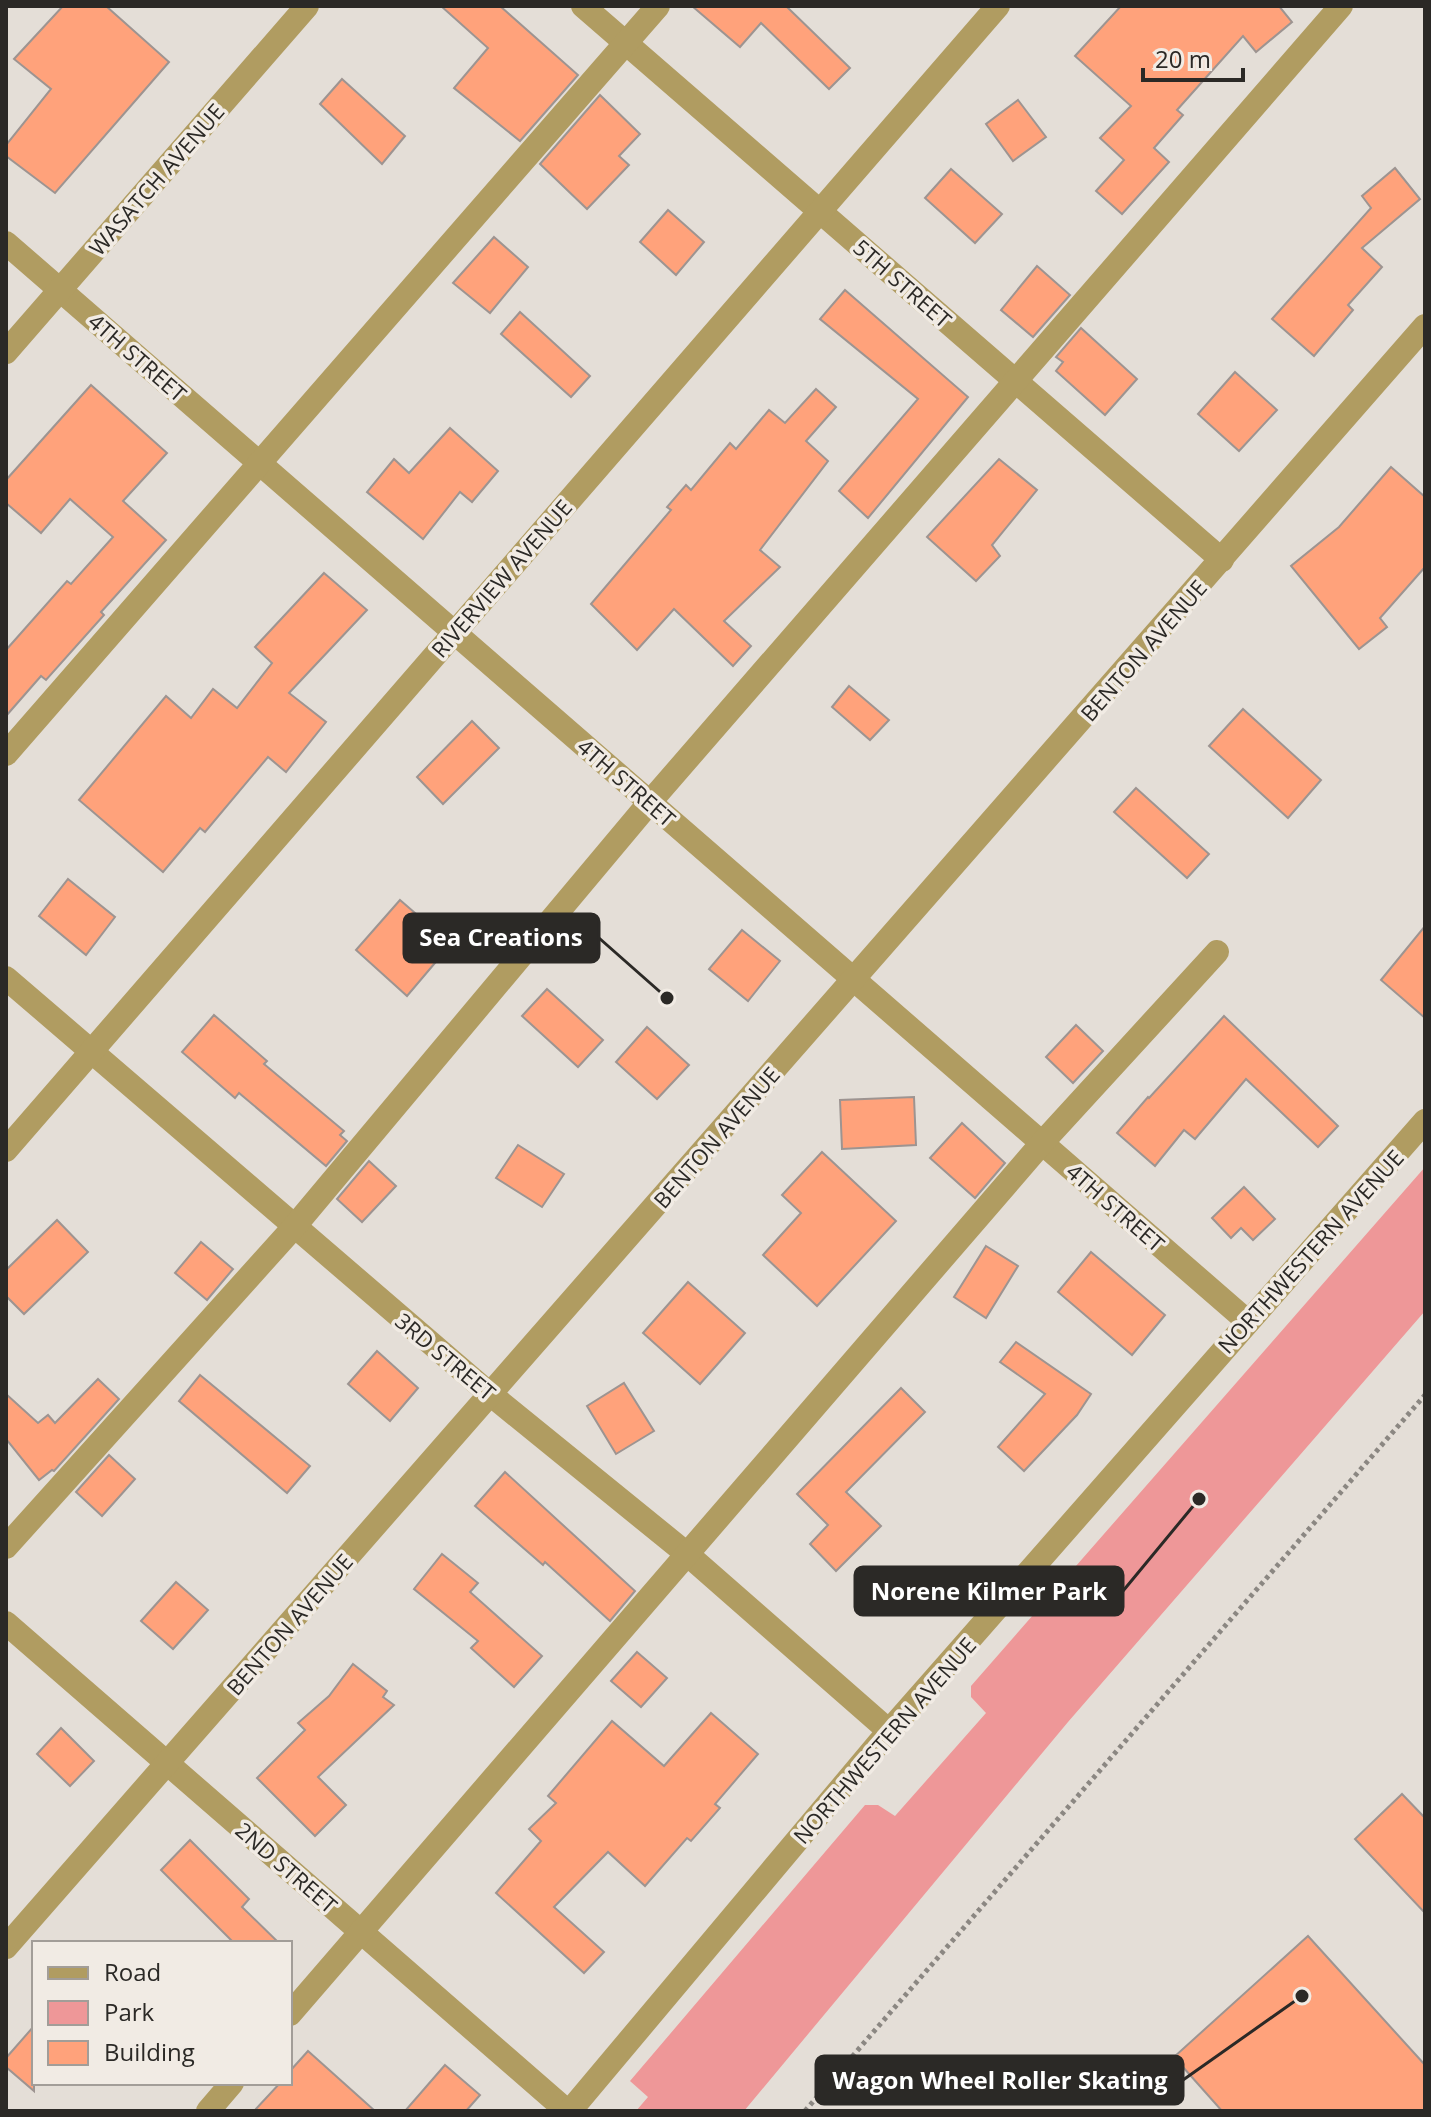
<svg xmlns="http://www.w3.org/2000/svg" width="1431" height="2117" font-family="'Open Sans',sans-serif">
	<style>
		.green { fill: #ee9798 }
		.building { fill: #ffa27b; stroke: #9d9491; stroke-width: 2 }
		.lines { fill: none; stroke-linecap: round; stroke-linejoin: round }
		.path { stroke: #8b8782; stroke-width: 5; stroke-dasharray: 4 4; stroke-linecap: butt }
		.minor { stroke: #b09c61; stroke-width: 24 }
		.labels { text-anchor: middle; dominant-baseline: central; stroke-width: 7; stroke-linejoin: round; paint-order: stroke }
		.street-label { font-size: 22px; fill: #2b2926; stroke: #f1ebe4 }
		.leader { fill: none; stroke: #2b2926; stroke-width: 3 }
		.callout-dot { fill: #2b2926; stroke: #f1ebe4; stroke-width: 3 }
		.callout { fill: #2b2926; stroke: #2b2926; stroke-width: 3 }
		.callout-label { font-size: 24px; text-anchor: middle; font-weight: bold; fill: #fff }
	</style>
	<rect width="100%" height="100%" fill="#e4ded7"/>
	<polygon class="green" points="1425,1167 1425,1311 1068,1722 744,2111 636,2111 648,2097 630,2081 865,1805 878,1805 895,1816 986,1713 971,1697 971,1686"/>
	<g class="building">
		<polygon points="63,6 106,6 169,62 55,193 6,156 6,145 51,89 14,59"/>
		<polygon points="441,6 500,6 578,75 520,141 454,88 488,48"/>
		<polygon points="692,6 786,6 850,68 829,89 761,23 740,47"/>
		<polygon points="1121,6 1279,6 1292,22 1256,52 1243,36 1177,110 1183,115 1154,148 1169,162 1122,214 1096,191 1124,160 1100,138 1131,106 1075,56"/>
		<polygon points="342,79 405,136 382,164 320,104"/>
		<polygon points="600,95 640,134 619,156 629,165 587,209 540,164"/>
		<polygon points="1018,100 1046,137 1013,161 986,124"/>
		<polygon points="1395,168 1420,199 1362,248 1382,267 1348,305 1353,310 1314,356 1272,319 1371,208 1362,196"/>
		<polygon points="951,169 1002,214 975,243 925,198"/>
		<polygon points="668,210 704,242 676,275 640,242"/>
		<polygon points="494,237 528,267 490,313 453,283"/>
		<polygon points="1037,266 1070,295 1033,337 1001,310"/>
		<polygon points="845,290 968,397 868,518 839,491 918,399 820,319"/>
		<polygon points="520,312 590,376 571,397 501,334"/>
		<polygon points="1081,328 1137,379 1105,415 1056,371 1063,362 1056,357"/>
		<polygon points="1235,372 1277,410 1239,451 1198,414"/>
		<polygon points="91,385 167,453 123,501 166,540 101,612 104,615 46,680 41,676 6,716 6,650 67,581 71,584 113,537 70,499 41,533 6,503 6,480"/>
		<polygon points="816,389 836,407 806,441 828,461 760,550 780,567 724,621 751,646 733,666 674,609 637,650 591,604 671,510 667,507 686,485 691,490 730,443 736,449 769,410 785,423"/>
		<polygon points="450,428 498,471 472,502 460,492 423,539 367,492 394,459 409,473"/>
		<polygon points="999,459 1037,490 992,545 1000,556 976,581 927,537"/>
		<polygon points="1391,467 1425,497 1425,567 1380,618 1387,627 1359,649 1291,566 1339,527"/>
		<polygon points="324,573 367,610 289,693 326,722 286,772 268,757 205,832 200,828 163,872 79,800 166,696 191,718 213,689 237,708 272,663 255,647"/>
		<polygon points="849,686 889,720 870,740 832,707"/>
		<polygon points="1243,709 1321,780 1288,818 1209,746"/>
		<polygon points="472,721 499,748 443,804 417,777"/>
		<polygon points="1136,788 1209,854 1187,878 1114,812"/>
		<polygon points="68,879 115,917 86,955 39,916"/>
		<polygon points="400,900 451,944 407,996 356,950"/>
		<polygon points="1425,926 1425,1018 1381,980"/>
		<polygon points="742,930 780,961 748,1001 709,969"/>
		<polygon points="547,989 603,1040 578,1067 522,1016"/>
		<polygon points="214,1015 267,1061 264,1064 344,1131 340,1135 347,1141 326,1166 239,1093 235,1098 182,1052"/>
		<polygon points="1224,1016 1338,1126 1318,1147 1246,1079 1195,1139 1184,1130 1155,1166 1117,1133 1148,1097 1149,1098"/>
		<polygon points="1076,1025 1103,1051 1073,1083 1046,1057"/>
		<polygon points="647,1027 689,1065 657,1099 616,1062"/>
		<polygon points="914,1097 916,1145 842,1149 840,1100"/>
		<polygon points="962,1123 1005,1163 975,1198 930,1158"/>
		<polygon points="518,1145 564,1174 542,1207 496,1178"/>
		<polygon points="822,1152 896,1221 817,1306 763,1255 801,1213 782,1195"/>
		<polygon points="369,1161 396,1186 362,1222 337,1199"/>
		<polygon points="1244,1187 1275,1219 1253,1240 1241,1228 1231,1238 1212,1218"/>
		<polygon points="57,1220 88,1252 24,1314 6,1296 6,1270"/>
		<polygon points="201,1242 233,1269 207,1300 175,1273"/>
		<polygon points="986,1246 1018,1266 986,1318 954,1297"/>
		<polygon points="1091,1252 1165,1315 1132,1355 1058,1292"/>
		<polygon points="688,1282 745,1333 700,1384 643,1333"/>
		<polygon points="1016,1342 1091,1394 1077,1415 1024,1471 998,1447 1045,1394 1000,1362"/>
		<polygon points="377,1351 418,1388 390,1421 348,1384"/>
		<polygon points="200,1375 310,1466 287,1493 179,1401"/>
		<polygon points="98,1379 119,1399 54,1471 52,1470 39,1480 6,1439 6,1394 38,1423 48,1415 55,1423"/>
		<polygon points="624,1383 654,1431 616,1454 587,1406"/>
		<polygon points="901,1388 925,1412 846,1492 881,1526 836,1571 810,1544 828,1525 797,1494"/>
		<polygon points="109,1455 135,1479 102,1516 76,1492"/>
		<polygon points="505,1472 635,1591 610,1621 545,1562 543,1565 475,1506"/>
		<polygon points="442,1554 478,1583 470,1592 542,1656 514,1687 471,1648 478,1641 414,1589"/>
		<polygon points="176,1582 208,1610 173,1649 141,1621"/>
		<polygon points="637,1652 667,1678 641,1707 611,1681"/>
		<polygon points="353,1664 387,1691 383,1697 394,1705 318,1777 346,1805 315,1836 257,1778 305,1730 298,1723 329,1696"/>
		<polygon points="711,1713 758,1754 715,1804 720,1808 691,1841 687,1838 645,1886 608,1852 554,1907 604,1952 584,1973 496,1893 541,1841 529,1829 556,1803 548,1796 612,1721 664,1766"/>
		<polygon points="61,1728 94,1761 70,1786 37,1754"/>
		<polygon points="1402,1794 1425,1818 1425,1913 1355,1839"/>
		<polygon points="190,1840 249,1899 242,1907 279,1943 234,1943 161,1870"/>
		<polygon points="1308,1936 1425,2065 1425,2111 1222,2111 1174,2057"/>
		<polygon points="34,2026 34,2091 6,2067 6,2058"/>
		<polygon points="308,2051 375,2111 254,2111 280,2083 290,2083 290,2071"/>
		<polygon points="445,2065 480,2095 466,2111 405,2111"/>
	</g>
	<g class="lines">
		<polyline class="path" points="805,2111 1425,1395"/>
		<g class="minor">
			<polyline points="583,6 1222,560"/>
			<polyline points="6,243 1247,1321"/>
			<polyline points="6,352 307,6"/>
			<polyline points="6,754 658,6"/>
			<polyline points="6,978 490,1394 687,1554 889,1731"/>
			<polyline points="6,1150 998,6"/>
			<polyline points="6,1547 294,1227 650,802 1341,6"/>
			<polyline points="6,1623 567,2111"/>
			<polyline points="6,1947 1425,326"/>
			<polyline points="290,2014 1042,1143 1217,952"/>
			<polyline points="208,2111 232,2083"/>
			<polyline points="570,2111 889,1731 1425,1121"/>
		</g>
	</g>
	<g class="labels">
		<g class="street-label">
			<text transform="translate(156 179) rotate(-49)">WASATCH AVENUE</text>
			<text transform="translate(903 283) rotate(41)">5TH STREET</text>
			<text transform="translate(138 357) rotate(41)">4TH STREET</text>
			<text transform="translate(501 578) rotate(-49)">RIVERVIEW AVENUE</text>
			<text transform="translate(1143 650) rotate(-49)">BENTON AVENUE</text>
			<text transform="translate(627 782) rotate(41)">4TH STREET</text>
			<text transform="translate(716 1137) rotate(-49)">BENTON AVENUE</text>
			<text transform="translate(1116 1207) rotate(41)">4TH STREET</text>
			<text transform="translate(1310 1251) rotate(-48)">NORTHWESTERN AVENUE</text>
			<text transform="translate(446 1356) rotate(40)">3RD STREET</text>
			<text transform="translate(289 1624) rotate(-49)">BENTON AVENUE</text>
			<text transform="translate(884 1740) rotate(-49)">NORTHWESTERN AVENUE</text>
			<text transform="translate(287 1867) rotate(41)">2ND STREET</text>
		</g>
	</g>
	<path class="leader" d="M667 998L599 938M1199 1499L1123 1591M1302 1996L1183 2080"/>
	<g class="callout-dot">
		<circle cx="667" cy="998" r="8"/>
		<circle cx="1199" cy="1499" r="8"/>
		<circle cx="1302" cy="1996" r="8"/>
	</g>
	<g class="callout">
		<rect x="404" y="914" width="195" height="48" rx="8"/>
		<rect x="855" y="1567" width="268" height="48" rx="8"/>
		<rect x="816" y="2056" width="367" height="48" rx="8"/>
	</g>
	<g class="callout-label">
		<text x="501" y="946">Sea Creations</text>
		<text x="989" y="1600">Norene Kilmer Park</text>
		<text x="1000" y="2089">Wagon Wheel Roller Skating</text>
	</g>
	<rect width="1431" height="2117" fill="none" stroke="#2b2926" stroke-width="16"/>
	<rect x="32" y="1941" width="260" height="144" fill="#f1ebe4" stroke="#a29d98" stroke-width="2"/>
	<rect x="48" y="1967" width="40" height="12" fill="#b09c61" stroke="#a29d98" stroke-width="2"/>
	<text x="104" y="1981" font-size="24" fill="#2b2926">Road</text>
	<rect x="48" y="2001" width="40" height="24" fill="#ee9798" stroke="#a29d98" stroke-width="2"/>
	<text x="104" y="2021" font-size="24" fill="#2b2926">Park</text>
	<rect x="48" y="2041" width="40" height="24" fill="#ffa27b" stroke="#a29d98" stroke-width="2"/>
	<text x="104" y="2061" font-size="24" fill="#2b2926">Building</text>
	<path d="M1143 68v12h100v-12" fill="none" stroke="#2b2926" stroke-width="4"/>
	<text x="1155" y="68" font-size="24" fill="#2b2926" stroke="#f1ebe4" stroke-width="6" paint-order="stroke">20 m</text>
</svg>
